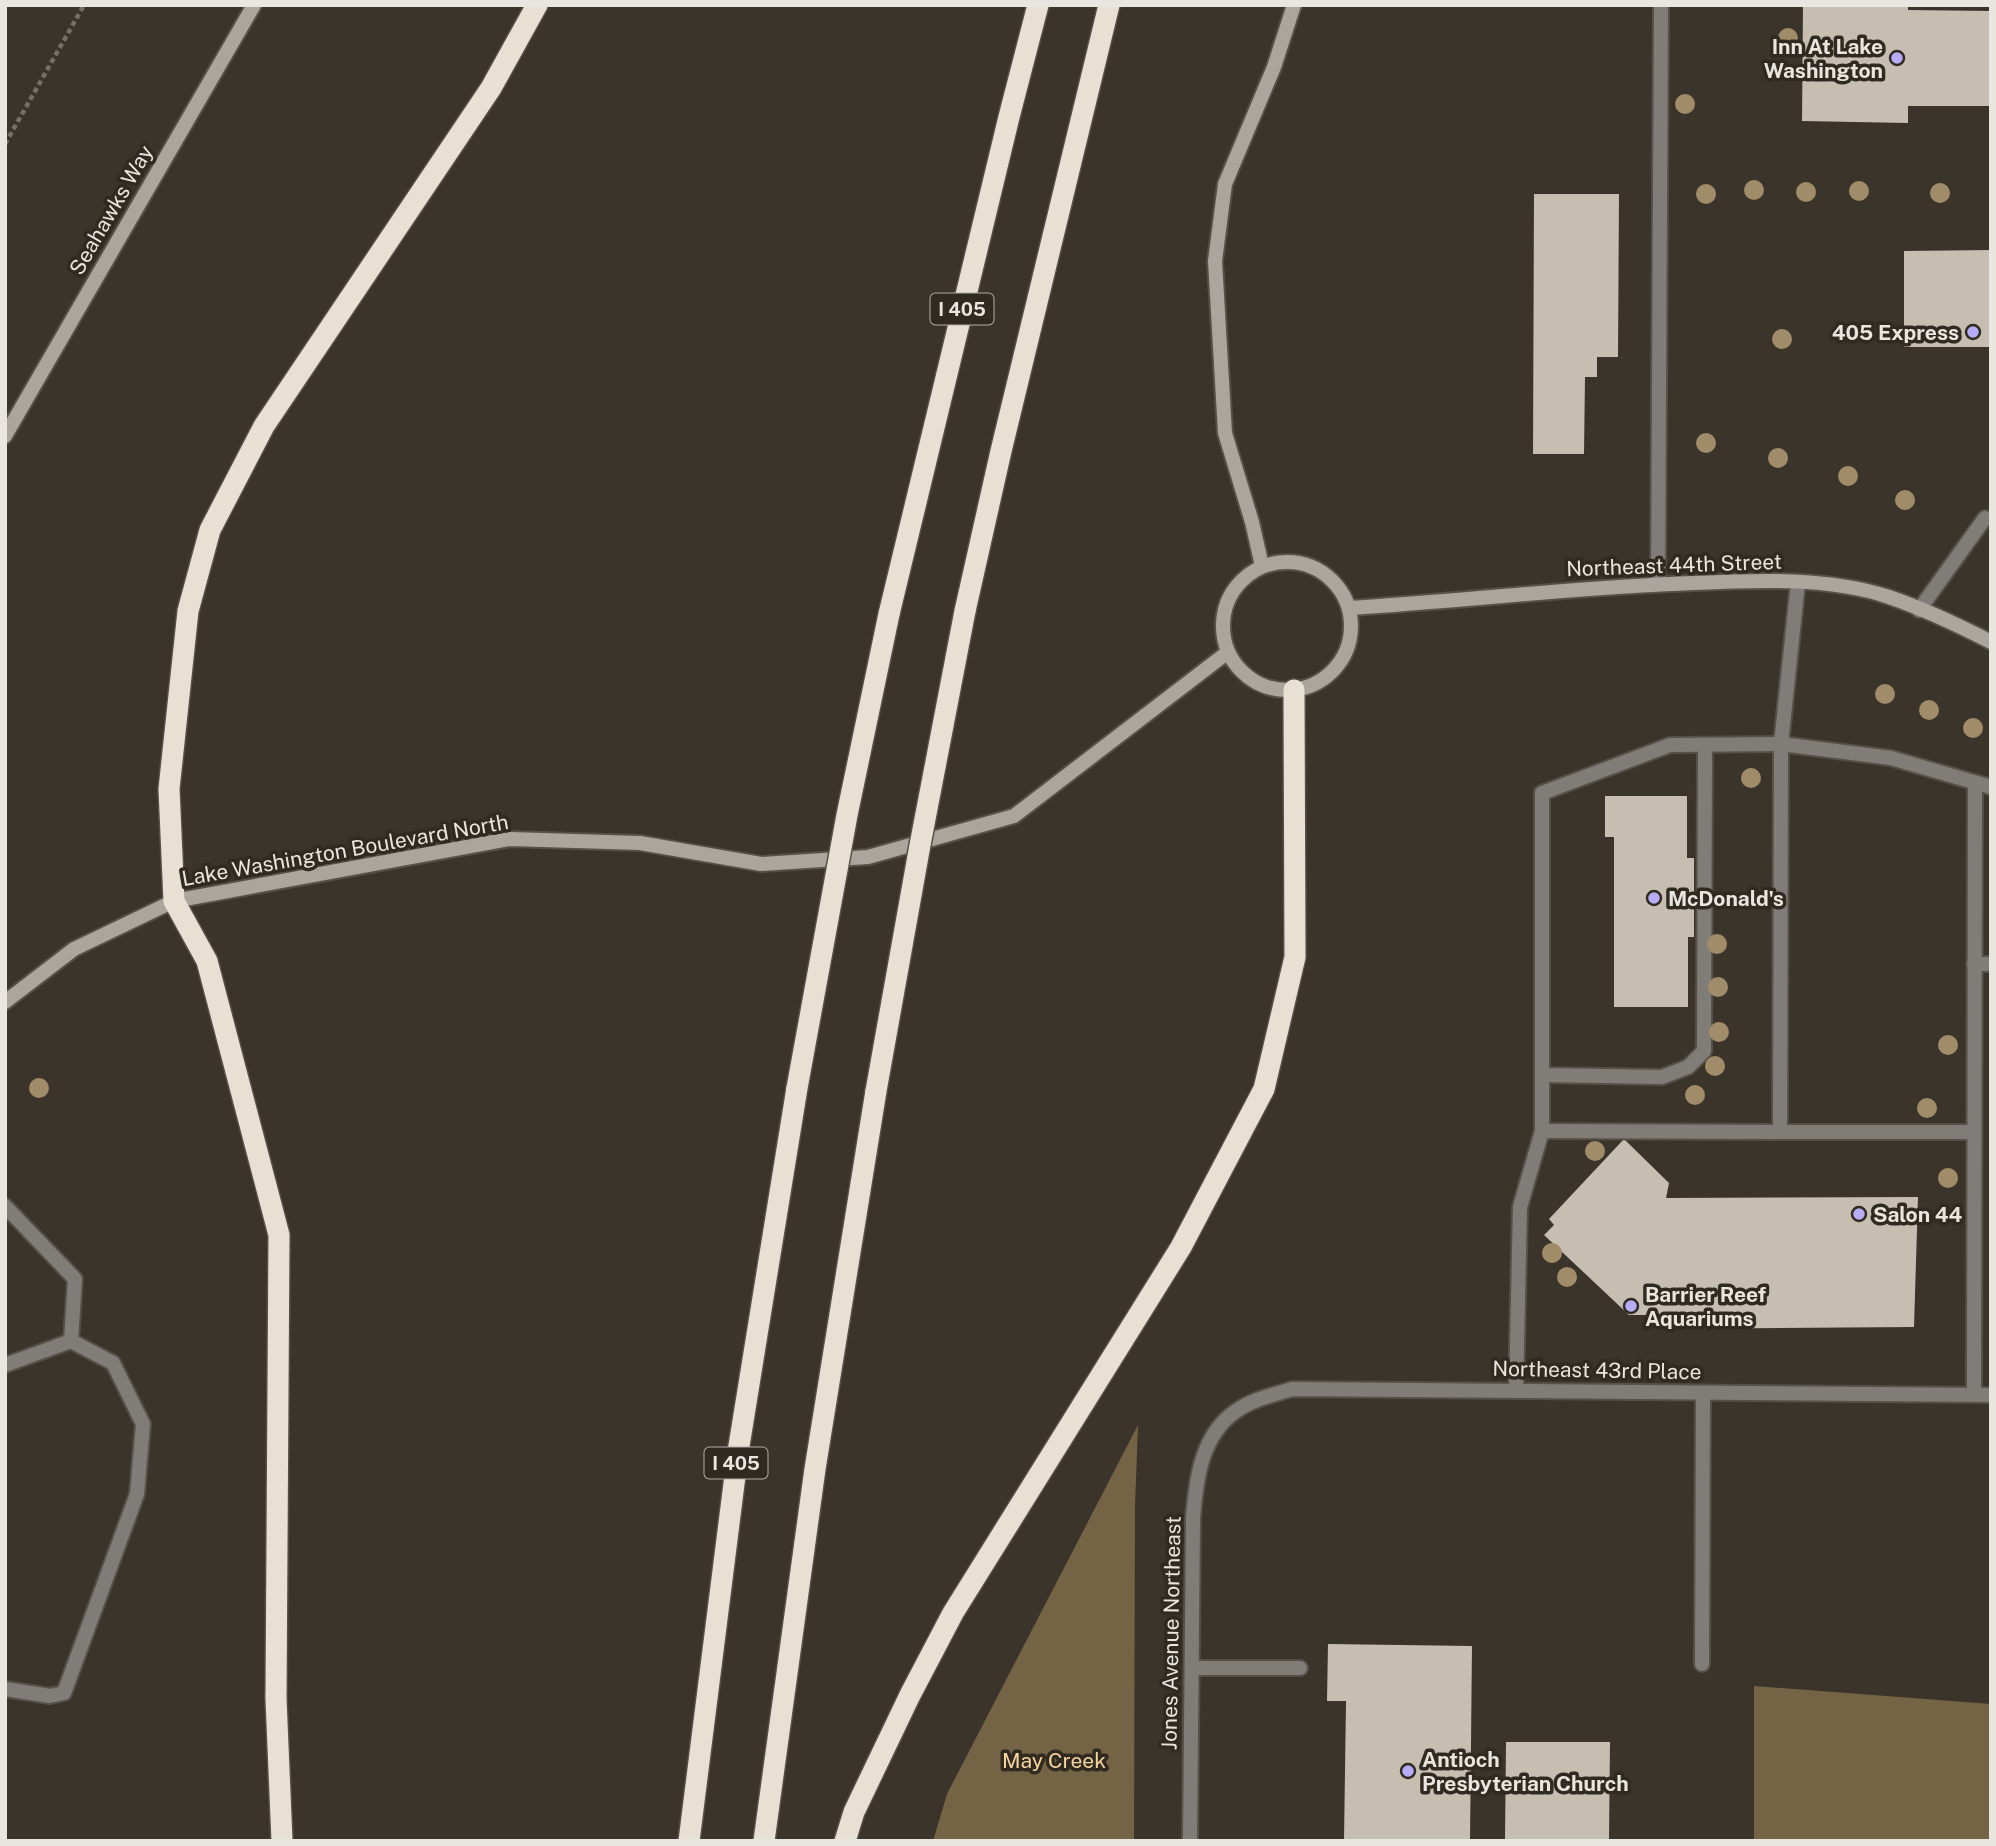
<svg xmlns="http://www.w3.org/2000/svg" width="1996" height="1846" font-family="'Public Sans',sans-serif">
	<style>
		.forest { fill: #756345 }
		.building { fill: #c5beb1 }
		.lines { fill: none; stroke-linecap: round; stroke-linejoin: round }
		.lane-casing { stroke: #565047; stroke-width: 18 }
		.street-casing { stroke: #565047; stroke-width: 18 }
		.secondary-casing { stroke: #565047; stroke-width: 18 }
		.highway-casing { stroke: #565047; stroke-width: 24 }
		.path { stroke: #757067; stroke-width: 4.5; stroke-dasharray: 5 3.5; stroke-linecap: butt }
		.lane { stroke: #807d78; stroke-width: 14 }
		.street { stroke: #807d78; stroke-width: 14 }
		.secondary { stroke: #aaa59d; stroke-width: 14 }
		.highway { stroke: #e8e0d3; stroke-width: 21 }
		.highway-bridge-casing { stroke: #565047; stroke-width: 24; stroke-linecap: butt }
		.highway-bridge { stroke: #e8e0d3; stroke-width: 21 }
		.tree { fill: #a18c69 }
		.poi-dot { fill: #b6acf8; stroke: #302a21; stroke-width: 2.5 }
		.labels { text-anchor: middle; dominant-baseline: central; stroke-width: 7; stroke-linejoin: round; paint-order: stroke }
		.shield { fill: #302a21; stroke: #b2ada6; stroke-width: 2 }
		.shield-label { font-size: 19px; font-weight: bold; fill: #e9e5df }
		.poi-label { font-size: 21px; font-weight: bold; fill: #e9e5df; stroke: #302a21; text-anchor: start }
		.street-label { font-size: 21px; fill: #e9e5df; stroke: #302a21 }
		.park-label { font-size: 21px; fill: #f5d49d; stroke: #302a21 }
	</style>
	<rect width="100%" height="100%" fill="#3a342a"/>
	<g class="forest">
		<polygon points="1138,1425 1135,1506 1134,1841 933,1841 947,1794"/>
		<polygon points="1754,1686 1991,1704 1991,1841 1754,1841"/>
	</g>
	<g class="building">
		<polygon points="1803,5 1908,5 1908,10 1991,11 1991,106 1908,106 1908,123 1802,121"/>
		<polygon points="1534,194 1619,194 1618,357 1597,357 1597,377 1585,377 1584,454 1533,454"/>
		<polygon points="1991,250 1991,347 1904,347 1904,251"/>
		<polygon points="1605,796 1687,796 1687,858 1694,858 1694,937 1688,937 1688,1007 1614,1007 1614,837 1605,837"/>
		<polygon points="1624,1139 1669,1183 1666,1198 1918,1197 1914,1327 1672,1329 1672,1315 1629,1315 1544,1235 1554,1225 1549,1219"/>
		<polygon points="1328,1644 1472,1646 1470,1841 1344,1841 1346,1701 1327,1701"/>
		<polygon points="1506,1742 1610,1742 1609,1841 1505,1841"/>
	</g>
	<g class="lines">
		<g class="lane-casing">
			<g id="lane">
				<polyline points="1658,584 1661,5"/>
				<polyline points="1919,610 1985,518"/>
				<polyline points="1974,964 1991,964"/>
				<polyline points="1542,1075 1662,1077 1688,1067 1704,1051 1705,745"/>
				<polyline points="1542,1131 1780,1132 1781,744 1798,582"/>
				<polyline points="1780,1132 1974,1132"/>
				<polyline points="5,1365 71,1341 113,1363 143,1424 137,1494 64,1693 50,1696 5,1689"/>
				<polyline points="1516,1391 1520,1207 1542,1131 1542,793 1670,745 1781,744 1891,758 1991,787"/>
				<polyline points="1974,1394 1975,783"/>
				<polyline points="1702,1664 1703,1393"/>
				<polyline points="1192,1668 1300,1668"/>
			</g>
		</g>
		<g class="street-casing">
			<g id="street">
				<polyline points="5,1206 75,1279 71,1341"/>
				<path d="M1190 1841 1193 1518C1196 1480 1201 1435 1236 1411 1253 1399 1273 1395 1292 1389L1991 1395"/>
			</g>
		</g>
		<g class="secondary-casing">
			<g id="secondary">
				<polyline points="5,436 254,5"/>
				<circle cx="1287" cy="626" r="64"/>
				<polyline points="1262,566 1252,522 1225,433 1215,261 1225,184 1274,67 1294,5"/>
				<path d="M1349 608C1464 601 1579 587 1694 583 1755 580 1830 577 1889 597 1924 609 1958 625 1991 642"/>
				<polyline points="5,1002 74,949 174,901 510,839 640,843 761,864 868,857 1014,816 1228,652"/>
			</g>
		</g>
		<g class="highway-casing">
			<g id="highway">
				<polyline points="965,611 1001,451 1109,5"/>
				<polyline points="889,614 1009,117 1038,5"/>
				<polyline points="282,1841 276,1699 279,1235 207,961 174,901 169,789 188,611 210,530 264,426 491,88 537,5"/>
				<polyline points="689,1841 738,1452 797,1088"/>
				<polyline points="764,1841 815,1469 876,1091"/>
				<polyline points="845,1841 854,1812 910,1695 953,1613 1181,1247 1264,1089 1295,957 1294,690"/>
			</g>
		</g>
		<polyline class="path" points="5,144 84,5"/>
		<use href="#lane" class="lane"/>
		<use href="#street" class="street"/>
		<use href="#secondary" class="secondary"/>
		<use href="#highway" class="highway"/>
		<g class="highway-bridge-casing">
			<g id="highway-bridge">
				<polyline points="797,1088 847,815 889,614"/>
				<polyline points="876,1091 920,845 965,611"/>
			</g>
		</g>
		<use href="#highway-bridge" class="highway-bridge"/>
	</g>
	<g class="tree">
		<circle cx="1788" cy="38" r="10"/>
		<circle cx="1685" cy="104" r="10"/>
		<circle cx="1754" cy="190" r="10"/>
		<circle cx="1859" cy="191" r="10"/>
		<circle cx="1806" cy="192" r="10"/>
		<circle cx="1940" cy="193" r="10"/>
		<circle cx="1706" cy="194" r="10"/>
		<circle cx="1782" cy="339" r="10"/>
		<circle cx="1706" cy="443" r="10"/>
		<circle cx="1778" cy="458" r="10"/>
		<circle cx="1848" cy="476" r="10"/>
		<circle cx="1905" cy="500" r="10"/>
		<circle cx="1885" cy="694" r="10"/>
		<circle cx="1929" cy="710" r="10"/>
		<circle cx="1973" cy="728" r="10"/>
		<circle cx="1751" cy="778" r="10"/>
		<circle cx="1717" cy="944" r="10"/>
		<circle cx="1718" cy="987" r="10"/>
		<circle cx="1719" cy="1032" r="10"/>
		<circle cx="1948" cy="1045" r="10"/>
		<circle cx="1715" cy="1066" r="10"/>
		<circle cx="39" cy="1088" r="10"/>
		<circle cx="1695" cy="1095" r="10"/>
		<circle cx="1927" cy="1108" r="10"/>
		<circle cx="1595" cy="1151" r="10"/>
		<circle cx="1948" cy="1178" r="10"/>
		<circle cx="1552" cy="1253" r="10"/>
		<circle cx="1567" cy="1277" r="10"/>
	</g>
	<g class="poi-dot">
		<circle cx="1897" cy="58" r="7"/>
		<circle cx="1973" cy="332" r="7"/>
		<circle cx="1654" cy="898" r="7"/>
		<circle cx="1859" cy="1214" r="7"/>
		<circle cx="1631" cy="1306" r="7"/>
		<circle cx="1408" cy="1771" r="7"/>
	</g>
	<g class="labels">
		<g class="shield">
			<rect x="930.5" y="293.5" width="63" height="31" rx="5"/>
			<rect x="704.5" y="1447.5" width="63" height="31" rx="5"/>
		</g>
		<g class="shield-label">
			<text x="962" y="309">I 405</text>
			<text x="736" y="1463">I 405</text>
		</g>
		<g class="poi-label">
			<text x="1883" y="46" text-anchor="end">Inn At Lake<tspan x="1883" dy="24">Washington</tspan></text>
			<text x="1959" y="332" text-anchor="end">405 Express</text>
			<text x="1668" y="898">McDonald's</text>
			<text x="1873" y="1214">Salon 44</text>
			<text x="1645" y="1294">Barrier Reef<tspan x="1645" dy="24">Aquariums</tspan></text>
			<text x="1422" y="1759">Antioch<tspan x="1422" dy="24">Presbyterian Church</tspan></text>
		</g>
		<g class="street-label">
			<text transform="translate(111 210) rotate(-60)">Seahawks Way</text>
			<text transform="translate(1674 565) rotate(-2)">Northeast 44th Street</text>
			<text transform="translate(345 850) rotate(-10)">Lake Washington Boulevard North</text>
			<text transform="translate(1597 1370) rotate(1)">Northeast 43rd Place</text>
			<text transform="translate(1171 1633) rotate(-89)">Jones Avenue Northeast</text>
		</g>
		<g class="park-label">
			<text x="1054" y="1760">May Creek</text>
		</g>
	</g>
	<rect width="1996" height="1846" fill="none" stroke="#e9e5df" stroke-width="14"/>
</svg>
